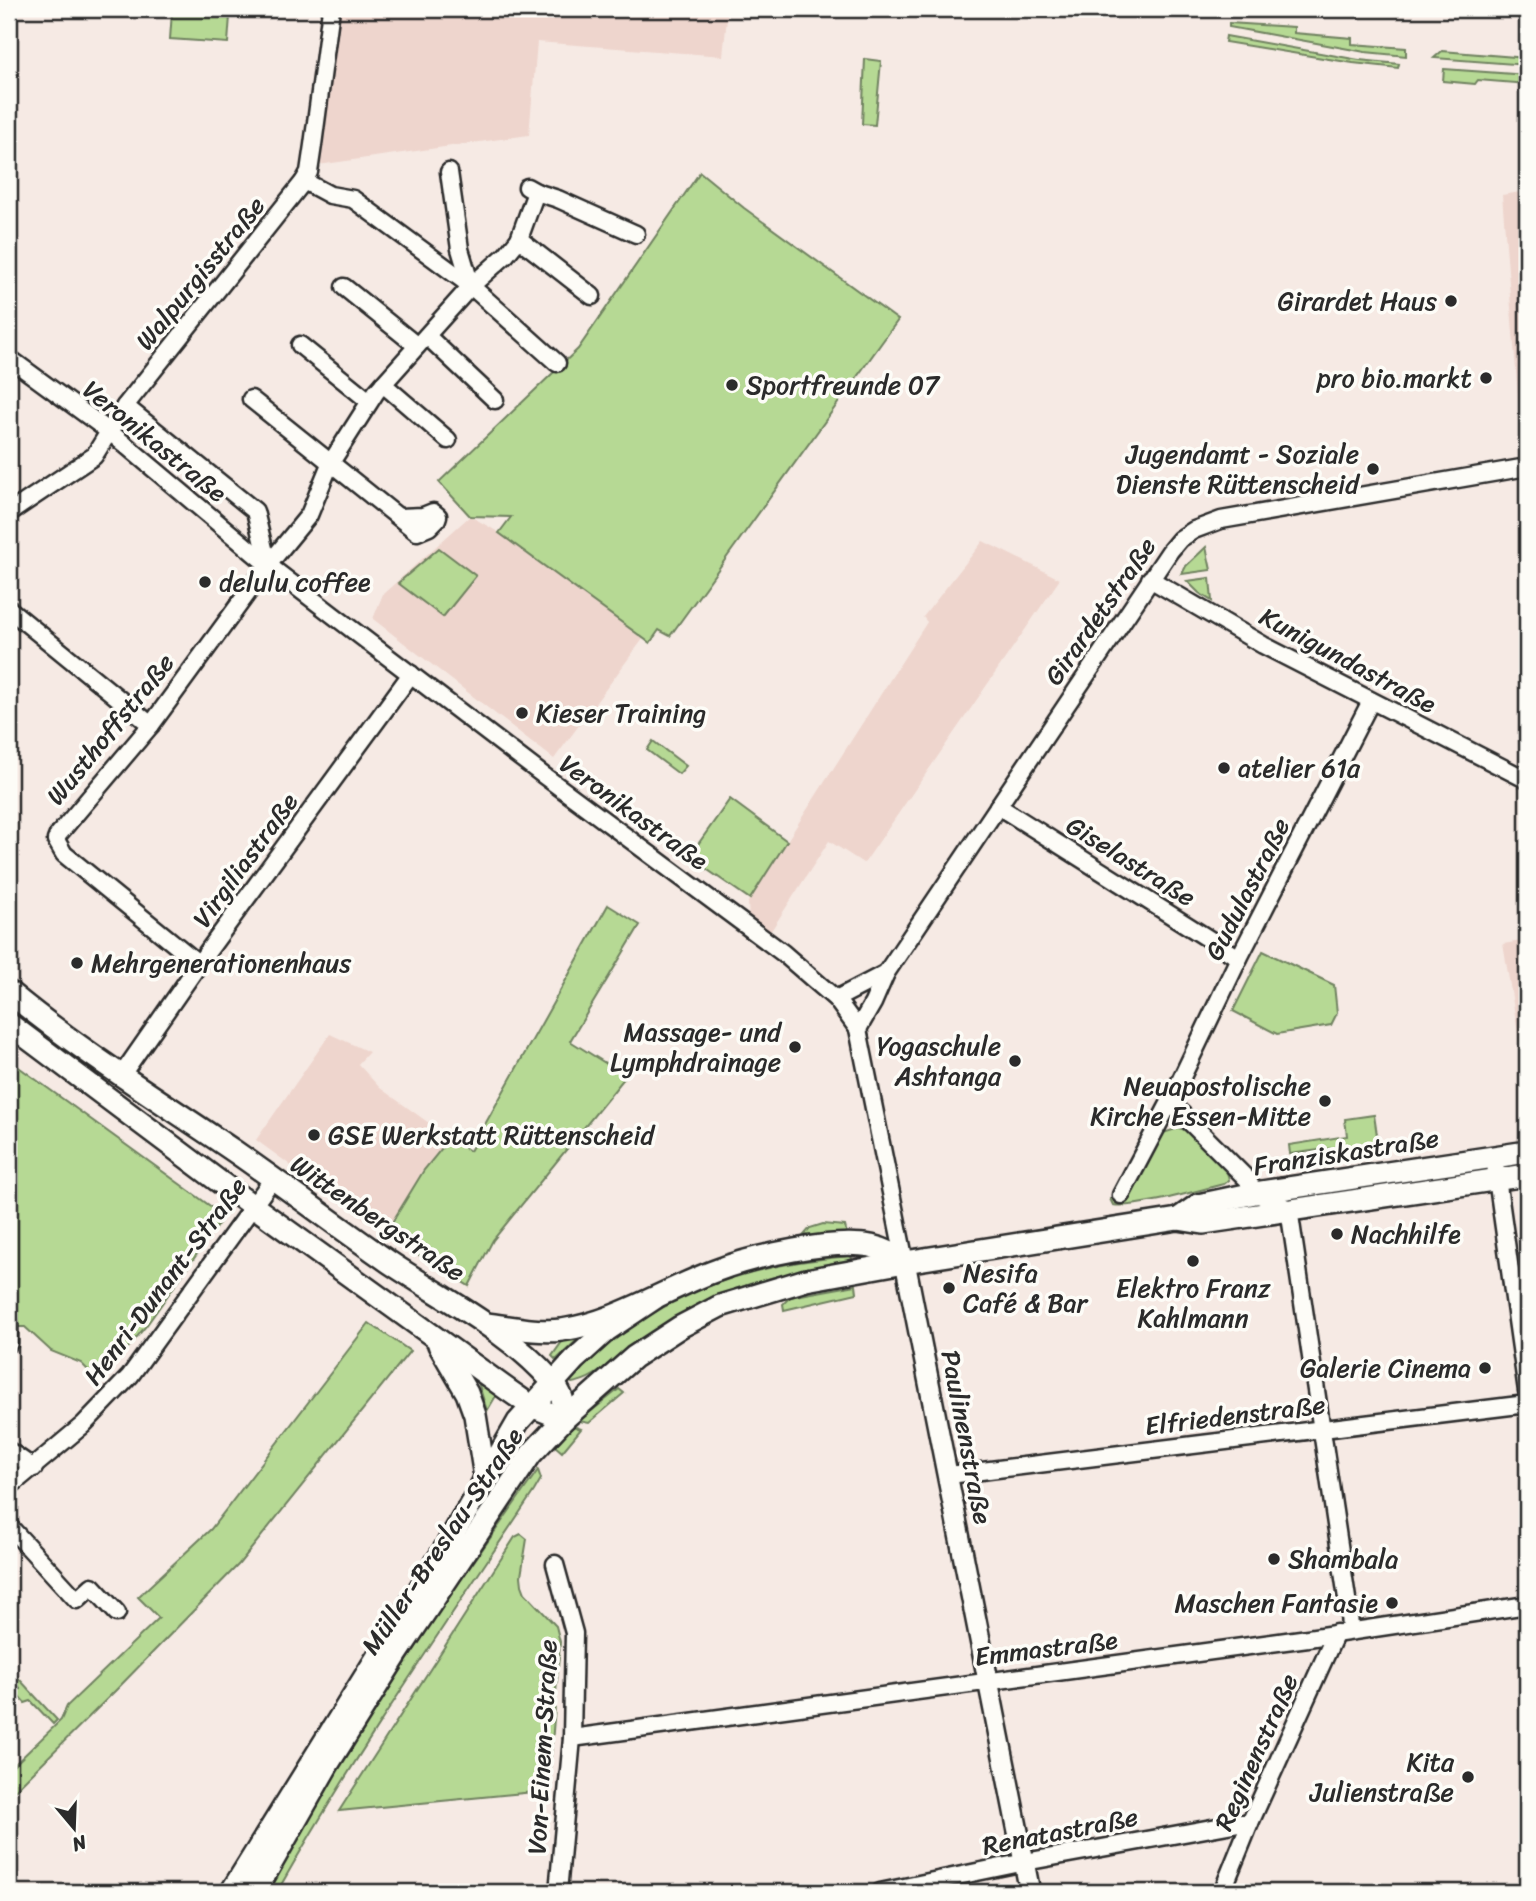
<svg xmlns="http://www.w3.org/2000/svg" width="1536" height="1901" font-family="Sriracha,sans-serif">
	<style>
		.built { fill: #eed5cd }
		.green { fill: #b6d994; stroke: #708260; stroke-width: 2 }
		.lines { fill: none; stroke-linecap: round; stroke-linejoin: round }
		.minor-casing { stroke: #2b2b2b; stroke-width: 21 }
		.tertiary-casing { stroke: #2b2b2b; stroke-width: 24 }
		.secondary-casing { stroke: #2b2b2b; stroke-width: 26 }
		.minor { stroke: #fdfcf7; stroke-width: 16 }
		.tertiary { stroke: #fdfcf7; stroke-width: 19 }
		.secondary { stroke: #fdfcf7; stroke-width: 21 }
		.poi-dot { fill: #2b2b2b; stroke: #fdfcf7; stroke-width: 2.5 }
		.labels { text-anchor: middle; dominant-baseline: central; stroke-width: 7; stroke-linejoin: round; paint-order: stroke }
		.street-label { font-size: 26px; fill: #2b2b2b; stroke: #fdfcf7 }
		.poi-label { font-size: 26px; fill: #2b2b2b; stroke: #fdfcf7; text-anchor: end }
	</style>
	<rect width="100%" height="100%" fill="#f6eae4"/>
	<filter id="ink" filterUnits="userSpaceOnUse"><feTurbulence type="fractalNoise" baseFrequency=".0143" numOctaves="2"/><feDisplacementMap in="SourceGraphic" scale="14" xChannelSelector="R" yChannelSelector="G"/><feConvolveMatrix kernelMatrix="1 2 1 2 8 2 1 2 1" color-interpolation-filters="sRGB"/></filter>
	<g filter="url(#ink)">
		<g class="built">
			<polygon points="341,9 728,9 723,56 537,42 529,135 318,165"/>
			<polygon points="1527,191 1527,407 1519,408 1502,195"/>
			<polygon points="470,516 500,533 643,639 554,759 373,619 383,594"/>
			<polygon points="983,541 1060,579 865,862 863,863 829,841 767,937 749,923 748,902 927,622 923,617"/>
			<polygon points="1527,940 1527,1086 1503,944"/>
			<polygon points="330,1034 369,1052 358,1064 380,1088 450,1138 424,1170 385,1234 256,1140"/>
		</g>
		<g class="green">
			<polygon points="1479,9 1527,9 1527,18 1479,14"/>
			<polygon points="172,12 230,16 228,43 170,39"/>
			<polygon points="1229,23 1294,27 1294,33 1352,38 1352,44 1406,48 1406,56 1365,52 1229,27"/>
			<polygon points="1226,36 1359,60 1399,64 1398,68 1353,63 1225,42"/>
			<polygon points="1442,51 1527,58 1527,65 1434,58"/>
			<polygon points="865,59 881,61 875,125 862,124"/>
			<polygon points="1444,69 1527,75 1527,84 1478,80 1475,84 1443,81"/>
			<polygon points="700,172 744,208 898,320 670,636 659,630 650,643 499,533 511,517 470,516 439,482 578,349"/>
			<polygon points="1206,547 1211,570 1182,574 1186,566"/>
			<polygon points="439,548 476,576 443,617 398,583"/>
			<polygon points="1210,578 1212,601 1199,593 1187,581"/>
			<polygon points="653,741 686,766 679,774 647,750"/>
			<polygon points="730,799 787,841 750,899 689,857"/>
			<polygon points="608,905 640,925 570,1041 626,1076 493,1240 469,1286 385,1234 424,1170 450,1138 470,1151"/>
			<polygon points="1263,951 1334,985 1337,1013 1331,1025 1277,1034 1233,1011"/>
			<polygon points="9,1060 224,1216 146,1326 100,1382 81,1363 51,1351 25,1327 9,1327"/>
			<polygon points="1374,1115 1378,1142 1290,1154 1289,1145 1347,1136 1345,1119"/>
			<path d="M1179 1128C1195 1132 1227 1163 1229 1180L1224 1184C1198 1190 1136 1209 1113 1205L1110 1199 1113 1196 1127 1202 1158 1139 1163 1133Z"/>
			<polygon points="823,1224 845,1226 847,1234 827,1236 804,1235 810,1228"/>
			<path d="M851 1256 853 1262C805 1271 751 1277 709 1302 681 1317 653 1334 626 1351 609 1363 594 1380 572 1383L570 1381C647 1298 741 1264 851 1256Z"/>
			<polygon points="856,1285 857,1293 784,1310 783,1304 790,1297"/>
			<polygon points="369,1323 410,1351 239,1564 117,1689 9,1796 9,1770 61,1720 67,1706 159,1618 138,1597 211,1529"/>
			<polygon points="564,1339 578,1339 556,1360 552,1356"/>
			<polygon points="478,1382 497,1394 487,1411"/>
			<polygon points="619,1389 624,1393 589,1423 579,1421"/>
			<polygon points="573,1426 581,1429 562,1452 555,1446"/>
			<path d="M538 1470 541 1479 534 1491C446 1623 355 1754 277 1892H265L340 1765 439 1611Z"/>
			<polygon points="521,1534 527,1539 521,1576 522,1585 525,1593 556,1626 560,1642 550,1769 536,1782 534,1792 339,1811 515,1537"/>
			<polygon points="9,1668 57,1720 53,1724 31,1701 25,1703 16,1693 20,1689 9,1678"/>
		</g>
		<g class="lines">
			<g class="minor-casing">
				<g id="minor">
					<polyline points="449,172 460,249 471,286"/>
					<polyline points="304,181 330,195 353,199 471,286 557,363"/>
					<polyline points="536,192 558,199 636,234"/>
					<polyline points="519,239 592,296"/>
					<polyline points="344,287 417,346"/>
					<polyline points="427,336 495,400"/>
					<polyline points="300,345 369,401"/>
					<polyline points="9,358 110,432 268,565 333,615 543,775 783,953 836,999 858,1029 905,1262"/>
					<polyline points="383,384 448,440"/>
					<polyline points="251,399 417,532 429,527 437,519 438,516 433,512 423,516 400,517"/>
					<polyline points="125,406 255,511 268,565"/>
					<polyline points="9,513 94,456 125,406 304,181 309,172 313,145 331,9"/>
					<polyline points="1150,579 1263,645 1527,780"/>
					<polyline points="9,609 151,725"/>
					<polyline points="998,806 1239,958"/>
					<polyline points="199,964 64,854 56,840 58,835 151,725 268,565 309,515 330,464 376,392 471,286 506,255 519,239 536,192 527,187"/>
					<polyline points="836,999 886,973"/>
					<polyline points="858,1029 873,1003 886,973 1170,551 1180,539 1194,530 1221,520 1527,467"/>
					<polyline points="121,1076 208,951 411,674"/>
					<polyline points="1170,1102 1247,1179 1255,1193 1289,1209 1349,1612 1350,1630"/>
					<polyline points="1494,1157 1527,1391"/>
					<polyline points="1121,1195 1170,1102 1239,958 1371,701"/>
					<polyline points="9,1323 9,1343"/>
					<polyline points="9,1451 34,1468"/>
					<polyline points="949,1475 1527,1404"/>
					<polyline points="9,1487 83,1425 130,1376 272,1180"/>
					<polyline points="9,1526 77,1600 92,1586 117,1613"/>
					<polyline points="555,1564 574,1633 572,1738 558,1892"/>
					<polyline points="572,1738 1308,1638 1527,1605"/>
					<polyline points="880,1892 1025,1862 1239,1823 1250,1823"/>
					<polyline points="1222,1892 1250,1823 1336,1633"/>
				</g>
			</g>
			<g class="tertiary-casing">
				<polyline id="tertiary" points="905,1262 1030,1892"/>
			</g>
			<g class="secondary-casing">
				<g id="secondary">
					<path d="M9 992C80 1051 158 1099 234 1151 286 1187 337 1226 389 1262 444 1299 507 1330 551 1380 562 1393 565 1403 564 1419"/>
					<polyline points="9,1024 217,1180 508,1390 531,1406 564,1419"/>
					<polyline points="1178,1219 1198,1205 1255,1193 1527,1152"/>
					<path d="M487 1324C511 1327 538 1333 562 1330 616 1322 664 1290 715 1271 754 1256 831 1239 871 1246 884 1249 895 1254 905 1262"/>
					<polyline points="439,1345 467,1393 475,1415 485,1477"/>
					<polyline points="231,1892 447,1545 518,1422 574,1360 607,1330 655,1298"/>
					<polyline points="255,1892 328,1764 397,1654 531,1454 564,1419 634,1357 680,1327 720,1306 806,1280 905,1262 1178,1219 1203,1223 1527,1175"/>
				</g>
			</g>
			<use href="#minor" class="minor"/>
			<use href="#tertiary" class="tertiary"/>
			<use href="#secondary" class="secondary"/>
		</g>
	</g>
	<g class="poi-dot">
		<circle cx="1451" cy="301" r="7"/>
		<circle cx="1486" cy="378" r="7"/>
		<circle cx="732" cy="385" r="7"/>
		<circle cx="1373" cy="469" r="7"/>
		<circle cx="205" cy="582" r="7"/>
		<circle cx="522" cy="713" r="7"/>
		<circle cx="1224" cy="768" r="7"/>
		<circle cx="77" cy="963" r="7"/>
		<circle cx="795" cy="1047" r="7"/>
		<circle cx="1015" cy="1061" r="7"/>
		<circle cx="1325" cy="1101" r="7"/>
		<circle cx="314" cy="1135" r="7"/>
		<circle cx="1337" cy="1234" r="7"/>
		<circle cx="1193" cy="1261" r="7"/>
		<circle cx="949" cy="1288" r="7"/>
		<circle cx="1485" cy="1368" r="7"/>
		<circle cx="1274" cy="1559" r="7"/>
		<circle cx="1392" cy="1603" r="7"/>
		<circle cx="1468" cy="1777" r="7"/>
	</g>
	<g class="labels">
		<g class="street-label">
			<text transform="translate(200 273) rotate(-51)">Walpurgisstraße</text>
			<text transform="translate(155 441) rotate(39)">Veronikastraße</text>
			<text transform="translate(1100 611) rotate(-55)">Girardetstraße</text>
			<text transform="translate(1348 660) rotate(28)">Kunigundastraße</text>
			<text transform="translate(110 729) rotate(-51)">Wusthoffstraße</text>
			<text transform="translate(634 812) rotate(36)">Veronikastraße</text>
			<text transform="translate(245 860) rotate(-54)">Virgiliastraße</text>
			<text transform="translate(1131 861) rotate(32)">Giselastraße</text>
			<text transform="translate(1247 889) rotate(-63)">Gudulastraße</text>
			<text transform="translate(1346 1152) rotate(-9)">Franziskastraße</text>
			<text transform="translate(378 1218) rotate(34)">Wittenbergstraße</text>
			<text transform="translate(165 1281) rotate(-53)">Henri-Dunant-Straße</text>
			<text transform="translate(1235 1415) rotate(-7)">Elfriedenstraße</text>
			<text transform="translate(967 1437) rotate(79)">Paulinenstraße</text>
			<text transform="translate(442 1541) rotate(-56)">Müller-Breslau-Straße</text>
			<text transform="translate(1046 1648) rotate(-7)">Emmastraße</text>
			<text transform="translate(542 1747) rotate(-87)">Von-Einem-Straße</text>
			<text transform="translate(1256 1752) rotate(-66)">Reginenstraße</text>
			<text transform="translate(1060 1831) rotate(-11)">Renatastraße</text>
		</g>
		<g class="poi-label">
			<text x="1437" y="301">Girardet Haus</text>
			<text x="1472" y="378">pro bio.markt</text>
			<text x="746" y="385" text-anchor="start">Sportfreunde 07</text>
			<text x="1359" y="454">Jugendamt - Soziale<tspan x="1359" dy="30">Dienste Rüttenscheid</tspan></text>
			<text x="219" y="582" text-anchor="start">delulu coffee</text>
			<text x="536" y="713" text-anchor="start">Kieser Training</text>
			<text x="1238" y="768" text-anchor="start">atelier 61a</text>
			<text x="91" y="963" text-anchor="start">Mehrgenerationenhaus</text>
			<text x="781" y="1032">Massage- und<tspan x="781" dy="30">Lymphdrainage</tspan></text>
			<text x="1001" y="1046">Yogaschule<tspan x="1001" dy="30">Ashtanga</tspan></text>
			<text x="1311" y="1086">Neuapostolische<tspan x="1311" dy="30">Kirche Essen-Mitte</tspan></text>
			<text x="328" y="1135" text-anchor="start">GSE Werkstatt Rüttenscheid</text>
			<text x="1351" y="1234" text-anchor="start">Nachhilfe</text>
			<text x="963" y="1273" text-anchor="start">Nesifa<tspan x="963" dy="30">Café &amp; Bar</tspan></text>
			<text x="1193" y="1288" text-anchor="middle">Elektro Franz<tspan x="1193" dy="30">Kahlmann</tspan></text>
			<text x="1471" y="1368">Galerie Cinema</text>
			<text x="1288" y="1559" text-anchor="start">Shambala</text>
			<text x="1378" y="1603">Maschen Fantasie</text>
			<text x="1454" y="1762">Kita<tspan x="1454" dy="30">Julienstraße</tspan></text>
		</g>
	</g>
	<rect width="1536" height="1901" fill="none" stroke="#fdfcf7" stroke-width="35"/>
	<rect x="18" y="18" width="1501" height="1866" fill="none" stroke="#2b2b2b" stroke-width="2.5" filter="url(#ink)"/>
	<g transform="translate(74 1828) rotate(161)" stroke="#fdfcf7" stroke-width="5" paint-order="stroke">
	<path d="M0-5L12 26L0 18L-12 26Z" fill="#2b2b2b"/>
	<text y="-10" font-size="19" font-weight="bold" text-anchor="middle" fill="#2b2b2b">N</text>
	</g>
</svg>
